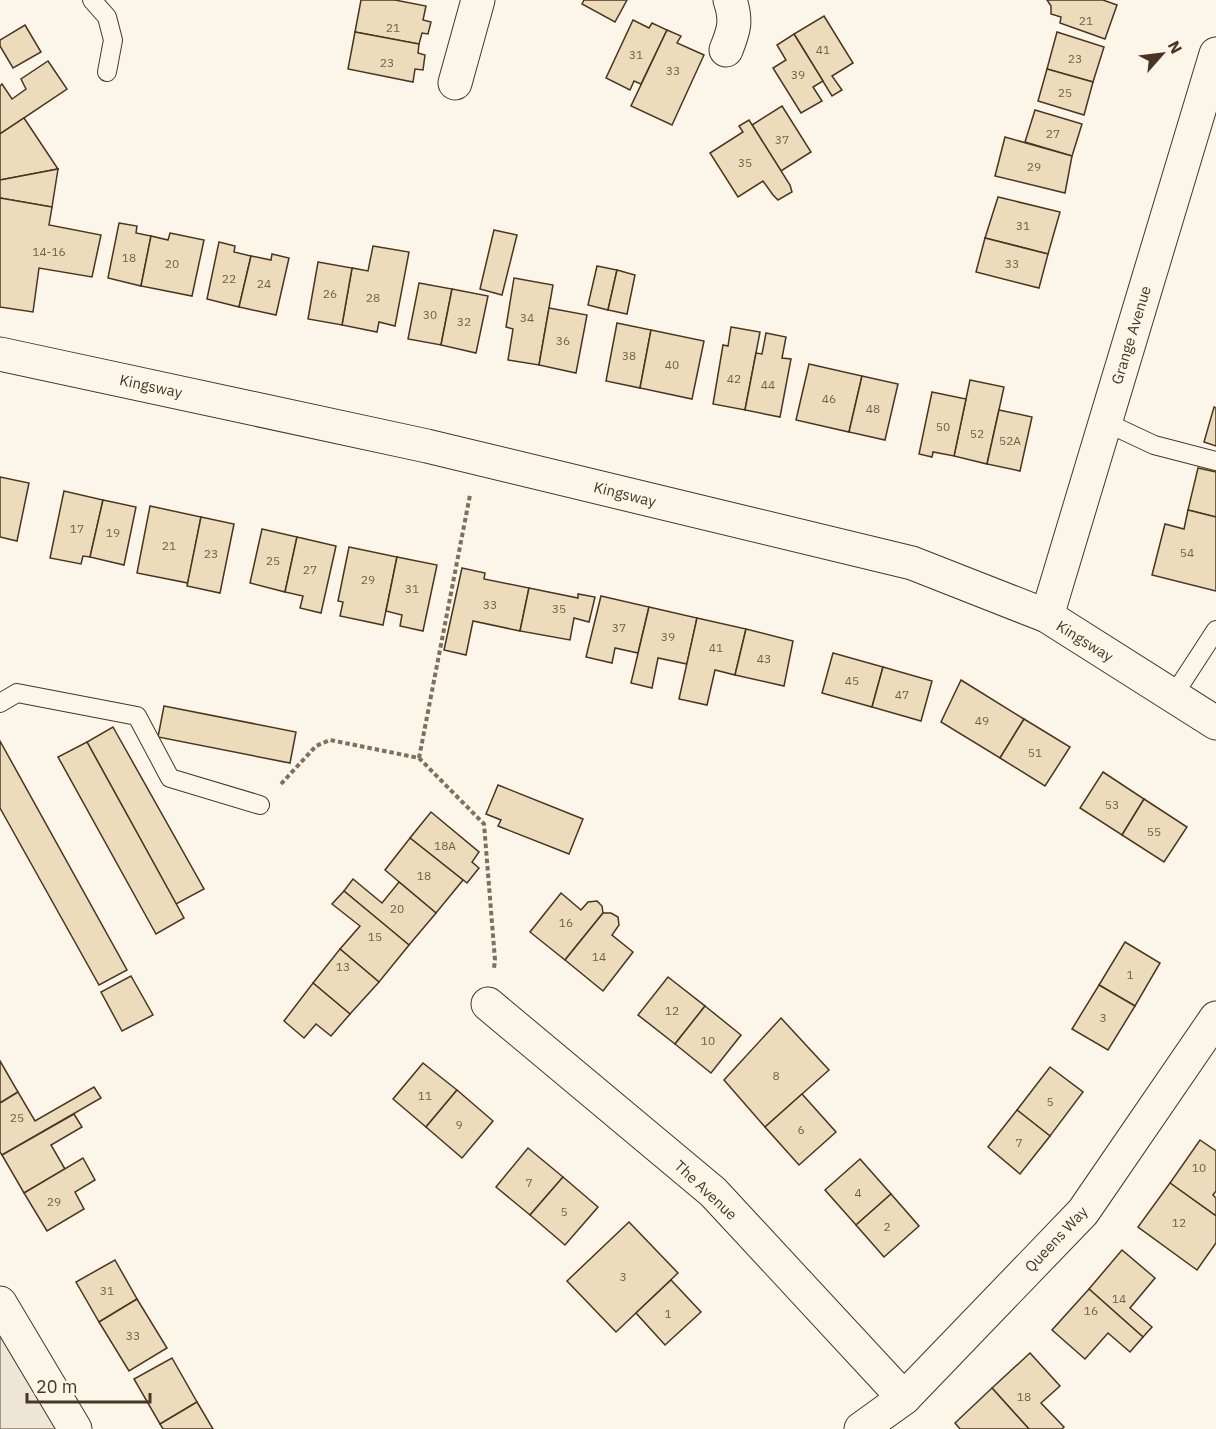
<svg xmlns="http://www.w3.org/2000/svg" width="1216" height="1429" font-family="'IBM Plex Sans',sans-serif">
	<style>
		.green { fill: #ede6d9; stroke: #887966; stroke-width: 1.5 }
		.building { fill: #ecdcbc; stroke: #4a3520; stroke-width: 1.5 }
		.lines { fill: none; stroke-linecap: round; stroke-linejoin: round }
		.service-casing { stroke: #4a3520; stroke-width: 20 }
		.minor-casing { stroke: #4a3520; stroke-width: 35 }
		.path { stroke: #7f6f5c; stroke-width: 4; stroke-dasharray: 4.5 3; stroke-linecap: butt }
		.service { stroke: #fbf6e9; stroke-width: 18 }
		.minor { stroke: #fbf6e9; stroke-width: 33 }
		.labels { text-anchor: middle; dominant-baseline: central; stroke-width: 4.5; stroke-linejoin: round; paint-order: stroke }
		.number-label { font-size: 12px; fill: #725f47 }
		.street-label { font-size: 15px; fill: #4a3520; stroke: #fbf6e9 }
	</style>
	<rect width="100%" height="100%" fill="#fbf6e9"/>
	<polygon class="green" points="0,1329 60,1429 0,1429"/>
	<g class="building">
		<polygon points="361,0 395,0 426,6 423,20 431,22 428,34 422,33 419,44 355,32"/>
		<polygon points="584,0 627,0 615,22 582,4"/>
		<polygon points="1047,0 1103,0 1117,5 1105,39 1060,23 1061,17 1051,14 1051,6"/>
		<polygon points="824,16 853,63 832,76 842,90 832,96 794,34"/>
		<polygon points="633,20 649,28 652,23 667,30 641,84 634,81 630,90 606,78"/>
		<polygon points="25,25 41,52 13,68 0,46 0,40"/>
		<polygon points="667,30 681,36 677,43 704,55 672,125 631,106"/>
		<polygon points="355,32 419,44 418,53 425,55 423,70 415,69 413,82 348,69"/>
		<polygon points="1057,32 1104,47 1093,82 1047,69"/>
		<polygon points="794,34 823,81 813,87 822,101 801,113 773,68 786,60 777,45"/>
		<polygon points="48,61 67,89 0,134 0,86 2,84 12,99 26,89 21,79"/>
		<polygon points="1047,69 1093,82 1084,115 1038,101"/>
		<polygon points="782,106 811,152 781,171 752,125"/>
		<polygon points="1035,110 1082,124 1072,156 1025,142"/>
		<polygon points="24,118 58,169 0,180 0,134"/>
		<polygon points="749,120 790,185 792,192 778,200 773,195 763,181 738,197 710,153 743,132 739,126"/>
		<polygon points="1005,137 1072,156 1065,193 995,176"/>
		<polygon points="58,169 52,207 0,198 0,180"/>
		<polygon points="998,197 1060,212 1048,254 985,238"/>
		<polygon points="0,198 52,207 49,225 101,235 92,277 39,268 33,312 0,307"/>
		<polygon points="119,223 137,226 136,233 151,236 141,286 108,278"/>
		<polygon points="494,230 517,235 502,295 480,289"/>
		<polygon points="170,233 204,240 192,296 141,286 151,236 168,240"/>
		<polygon points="985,238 1048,254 1039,288 976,272"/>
		<polygon points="219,242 235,246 234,252 251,256 239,307 207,299"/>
		<polygon points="373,246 409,252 395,326 379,322 377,332 342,325 352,268 368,271"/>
		<polygon points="272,254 289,258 276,315 239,307 251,256 271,260"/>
		<polygon points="318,262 352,268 342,325 308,319"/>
		<polygon points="597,266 617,270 608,310 588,305"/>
		<polygon points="617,270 635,275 627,314 608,310"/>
		<polygon points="514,278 553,285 539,365 508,360 513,329 506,327"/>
		<polygon points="419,283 452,289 441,345 408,339"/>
		<polygon points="452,289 488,296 476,353 441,345"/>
		<polygon points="549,308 587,315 576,373 539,365"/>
		<polygon points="617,323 651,330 640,388 606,381"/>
		<polygon points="731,327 760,332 745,410 713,404 723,345 728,346"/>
		<polygon points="651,330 704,341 692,399 640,388"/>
		<polygon points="766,333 786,337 782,358 791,359 780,417 745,410 756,353 762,354"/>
		<polygon points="809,364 862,376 849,432 796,420"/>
		<polygon points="862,376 898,384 885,440 849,432"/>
		<polygon points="970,380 1004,387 987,464 954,456"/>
		<polygon points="932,392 966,399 954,456 933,452 932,457 919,454"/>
		<polygon points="1214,407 1216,408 1216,446 1204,442"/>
		<polygon points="999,410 1032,417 1020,471 987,464"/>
		<polygon points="1198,468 1216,472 1216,517 1188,510"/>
		<polygon points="0,477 29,483 17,541 0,537"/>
		<polygon points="64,491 103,500 90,557 83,556 81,564 50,558"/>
		<polygon points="103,500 136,507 124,565 90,557"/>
		<polygon points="150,506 201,517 188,583 137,573"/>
		<polygon points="1188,510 1216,517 1216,591 1152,575 1165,524 1184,529"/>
		<polygon points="201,517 234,524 220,593 187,586"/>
		<polygon points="262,529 297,537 285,592 250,583"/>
		<polygon points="297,537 336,546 321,613 300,608 303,596 285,592"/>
		<polygon points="349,547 397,557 383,625 340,616 343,602 338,601"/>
		<polygon points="397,557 437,565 423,631 400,626 402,615 386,611"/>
		<polygon points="462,568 485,573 484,579 529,588 520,631 473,621 466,655 444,650"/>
		<polygon points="529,588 578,598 578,594 595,597 589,622 574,618 570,640 520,631"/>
		<polygon points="601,596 649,607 638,653 615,648 612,663 586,657"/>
		<polygon points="649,607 697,618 687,664 658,658 652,688 631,683"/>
		<polygon points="697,618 746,629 735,675 715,670 707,705 679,699"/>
		<polygon points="746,629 793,641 784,686 735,675"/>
		<polygon points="833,653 883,667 872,707 822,693"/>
		<polygon points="883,667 932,681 921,721 872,707"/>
		<polygon points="961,680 1024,719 1000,758 941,722"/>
		<polygon points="164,706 296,732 290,763 158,737"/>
		<polygon points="1024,719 1070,747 1045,786 1000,758"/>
		<polygon points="113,727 204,889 176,904 87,742"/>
		<polygon points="0,741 127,970 99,985 0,808"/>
		<polygon points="87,742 184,918 156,934 58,757"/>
		<polygon points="1103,772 1144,799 1122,835 1080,808"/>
		<polygon points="498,785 583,819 569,854 498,826 501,820 486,814"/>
		<polygon points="1144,799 1187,827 1164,862 1122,835"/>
		<polygon points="431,812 479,852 472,862 479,868 467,883 410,838"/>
		<polygon points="410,838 463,880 436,913 385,870"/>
		<polygon points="353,879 382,903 399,882 436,913 409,945 344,891"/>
		<polygon points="344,891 409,945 379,982 340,949 360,926 332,904"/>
		<polygon points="561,893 581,910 588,902 597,901 602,906 603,913 565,960 530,932"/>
		<polygon points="603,913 611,913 618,917 619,925 612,935 633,952 603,991 565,960"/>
		<polygon points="1125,942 1160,963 1135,1006 1099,985"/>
		<polygon points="340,949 379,982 350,1014 313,983"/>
		<polygon points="131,976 153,1015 122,1031 101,992"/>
		<polygon points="668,977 705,1006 675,1044 638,1015"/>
		<polygon points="313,983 350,1014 331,1036 316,1024 304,1038 284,1021"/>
		<polygon points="1099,985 1135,1006 1108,1050 1072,1029"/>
		<polygon points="705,1006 741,1035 711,1073 675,1044"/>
		<polygon points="781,1018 829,1070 765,1127 724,1080"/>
		<polygon points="0,1061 18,1092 0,1103"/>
		<polygon points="423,1063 457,1090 426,1127 393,1099"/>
		<polygon points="1050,1067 1083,1092 1050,1136 1017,1110"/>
		<polygon points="94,1087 101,1098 2,1155 0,1152 0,1103 18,1092 35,1121"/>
		<polygon points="457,1090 493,1121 462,1158 426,1127"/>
		<polygon points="802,1094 836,1132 799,1165 765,1127"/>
		<polygon points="1017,1110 1050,1136 1020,1174 988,1147"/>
		<polygon points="74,1114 82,1127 51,1145 65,1169 24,1193 2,1155"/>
		<polygon points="1200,1140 1216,1151 1216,1191 1213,1195 1216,1198 1216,1216 1170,1183"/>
		<polygon points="528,1148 563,1177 530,1215 496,1187"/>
		<polygon points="83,1158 95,1180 75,1192 84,1209 47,1231 24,1193"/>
		<polygon points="860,1159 891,1194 856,1225 825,1190"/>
		<polygon points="563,1177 598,1207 565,1245 530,1215"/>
		<polygon points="1170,1183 1216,1216 1216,1243 1197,1270 1138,1227"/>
		<polygon points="891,1194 919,1226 884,1257 856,1225"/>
		<polygon points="629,1222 678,1273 616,1332 567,1281"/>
		<polygon points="1122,1250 1155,1278 1130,1308 1152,1327 1143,1337 1089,1289"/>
		<polygon points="115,1260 137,1299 99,1322 76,1282"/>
		<polygon points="671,1280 701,1312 665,1345 636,1313"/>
		<polygon points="1089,1289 1143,1337 1130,1352 1108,1333 1085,1359 1052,1330"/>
		<polygon points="137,1299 167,1348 129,1371 99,1322"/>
		<polygon points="1030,1353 1060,1386 1041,1403 1064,1427 1062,1429 1029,1429 992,1388"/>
		<polygon points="172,1358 197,1402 160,1424 134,1379"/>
		<polygon points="992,1388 1029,1429 960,1429 955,1423"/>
		<polygon points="197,1402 213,1429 163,1429 160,1424"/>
	</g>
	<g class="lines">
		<g class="service-casing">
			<g id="service">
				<polyline points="92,0 107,17 113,40 107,72"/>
				<polyline points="1105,422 1154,445 1216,461"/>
				<polyline points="1173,696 1216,630"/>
				<polyline points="0,703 17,693 137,716 170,778 260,805"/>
			</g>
		</g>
		<g class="minor-casing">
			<g id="minor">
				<path d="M726 50C734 30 737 21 730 0"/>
				<polyline points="455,83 478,0"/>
				<polyline points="0,354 427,446 912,563 1047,616 1216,723"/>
				<polyline points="1047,616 1216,54"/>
				<polyline points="488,1004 713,1192 904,1398"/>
				<polyline points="0,1303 75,1429"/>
				<polyline points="861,1429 904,1398 1083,1212 1216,1018"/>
			</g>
		</g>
		<g class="path">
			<polyline points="419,758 470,495"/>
			<polyline points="281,784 316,746 330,740 419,758 484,824 495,960 494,968"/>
		</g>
		<use href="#service" class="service"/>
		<use href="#minor" class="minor"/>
	</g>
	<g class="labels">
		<g class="number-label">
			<text x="1086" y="20">21</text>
			<text x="393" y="27">21</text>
			<text x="823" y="49">41</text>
			<text x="636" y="54">31</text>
			<text x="1075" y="58">23</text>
			<text x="387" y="62">23</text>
			<text x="673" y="70">33</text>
			<text x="798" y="74">39</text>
			<text x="1065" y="92">25</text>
			<text x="1053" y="133">27</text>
			<text x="782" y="139">37</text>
			<text x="745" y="162">35</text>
			<text x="1034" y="166">29</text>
			<text x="1023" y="225">31</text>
			<text x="49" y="251">14-16</text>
			<text x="129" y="257">18</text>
			<text x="172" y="263">20</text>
			<text x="1012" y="263">33</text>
			<text x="229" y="278">22</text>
			<text x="264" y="283">24</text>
			<text x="330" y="293">26</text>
			<text x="373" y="297">28</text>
			<text x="430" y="314">30</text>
			<text x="527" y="317">34</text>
			<text x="464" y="321">32</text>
			<text x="563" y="340">36</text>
			<text x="629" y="355">38</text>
			<text x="672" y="364">40</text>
			<text x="734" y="378">42</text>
			<text x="768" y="384">44</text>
			<text x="829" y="398">46</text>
			<text x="873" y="408">48</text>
			<text x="943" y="426">50</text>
			<text x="977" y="433">52</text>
			<text x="1010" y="440">52A</text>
			<text x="77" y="528">17</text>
			<text x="113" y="532">19</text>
			<text x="169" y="545">21</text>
			<text x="1187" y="552">54</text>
			<text x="211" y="553">23</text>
			<text x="273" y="560">25</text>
			<text x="310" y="569">27</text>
			<text x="368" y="579">29</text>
			<text x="412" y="588">31</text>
			<text x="490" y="604">33</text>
			<text x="559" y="608">35</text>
			<text x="619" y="627">37</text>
			<text x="668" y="636">39</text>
			<text x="716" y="647">41</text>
			<text x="764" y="658">43</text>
			<text x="852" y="680">45</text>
			<text x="902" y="694">47</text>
			<text x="982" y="720">49</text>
			<text x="1035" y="752">51</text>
			<text x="1112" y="804">53</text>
			<text x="1154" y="831">55</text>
			<text x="445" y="845">18A</text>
			<text x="424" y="875">18</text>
			<text x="397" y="908">20</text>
			<text x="566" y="922">16</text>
			<text x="375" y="936">15</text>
			<text x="599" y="956">14</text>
			<text x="343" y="966">13</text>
			<text x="1130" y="974">1</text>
			<text x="672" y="1010">12</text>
			<text x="1103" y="1017">3</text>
			<text x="708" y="1040">10</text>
			<text x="776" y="1075">8</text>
			<text x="425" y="1095">11</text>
			<text x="1050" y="1101">5</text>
			<text x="17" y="1117">25</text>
			<text x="459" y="1124">9</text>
			<text x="801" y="1129">6</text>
			<text x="1019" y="1142">7</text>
			<text x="1199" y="1167">10</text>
			<text x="529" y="1182">7</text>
			<text x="858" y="1192">4</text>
			<text x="54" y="1201">29</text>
			<text x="564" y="1211">5</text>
			<text x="1179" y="1222">12</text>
			<text x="887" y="1226">2</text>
			<text x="623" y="1276">3</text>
			<text x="107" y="1290">31</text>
			<text x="1119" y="1298">14</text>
			<text x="1091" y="1310">16</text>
			<text x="668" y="1313">1</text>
			<text x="133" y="1335">33</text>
			<text x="1024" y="1396">18</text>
		</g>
		<g class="street-label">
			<text transform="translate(1131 335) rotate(-73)">Grange Avenue</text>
			<text transform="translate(151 386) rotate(12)">Kingsway</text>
			<text transform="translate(625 494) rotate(14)">Kingsway</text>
			<text transform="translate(1085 641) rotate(32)">Kingsway</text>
			<text transform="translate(706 1190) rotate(43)">The Avenue</text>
			<text transform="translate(1056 1239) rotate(-47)">Queens Way</text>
		</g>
	</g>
	<g transform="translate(1162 54) rotate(62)" stroke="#fbf6e9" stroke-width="4.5" paint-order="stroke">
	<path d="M0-4.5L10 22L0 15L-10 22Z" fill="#4a3520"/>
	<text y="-9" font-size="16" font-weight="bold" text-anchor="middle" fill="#4a3520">N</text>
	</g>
	<path d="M27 1393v9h123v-9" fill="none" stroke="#4a3520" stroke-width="3"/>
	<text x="36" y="1393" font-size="18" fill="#4a3520" stroke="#fbf6e9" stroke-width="4.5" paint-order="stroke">20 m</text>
</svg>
